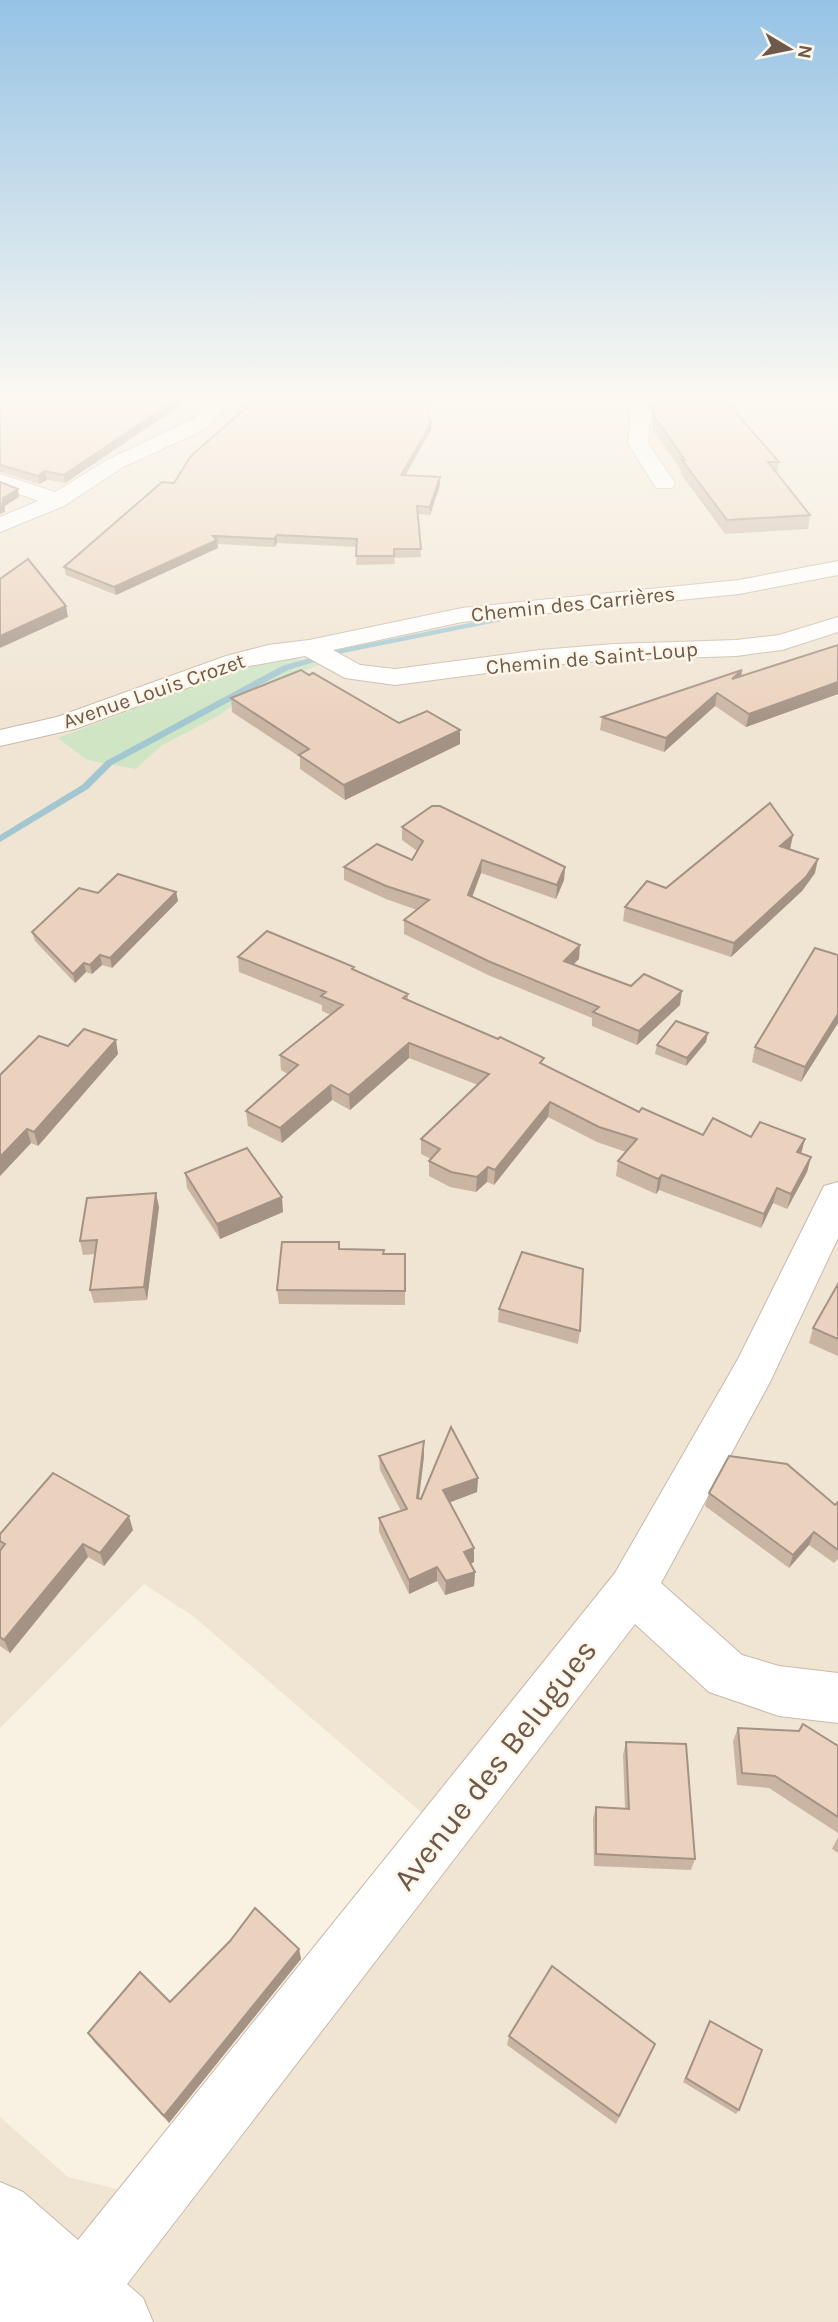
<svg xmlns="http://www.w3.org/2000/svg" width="838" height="2322" font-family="Karla,sans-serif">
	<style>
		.residential { fill: #f0e4d3; fill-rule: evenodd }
		.green { fill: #cfe5c4 }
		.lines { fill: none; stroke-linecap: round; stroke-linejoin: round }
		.stream { fill: #a2c7d0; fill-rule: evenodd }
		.minor-casing { stroke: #c8baab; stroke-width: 2 }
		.minor { fill: #fff; fill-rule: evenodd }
		.wall { fill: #cab5a3 }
		.shaded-wall { fill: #a49385 }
		.building { fill: #ebd2be; stroke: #a49385; stroke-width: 2 }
		.labels { text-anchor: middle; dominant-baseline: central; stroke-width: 5; stroke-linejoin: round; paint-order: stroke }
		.far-street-label { font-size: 21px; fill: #6e5a4c; stroke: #fdf6e9 }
		.near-street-label { font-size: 32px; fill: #6e5a4c; stroke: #fdf6e9 }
	</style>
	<rect width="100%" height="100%" fill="#f9f2e3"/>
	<path class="residential" d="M0 399H838V2322H0V2117L68 2177 125 2191 424 1815 193 1616 144 1584 0 1728ZM319 664 250 694 218 716 161 746 136 769 59 738Z"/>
	<polygon class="green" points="295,658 321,664 250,694 218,716 161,746 136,769 87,760 58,738 257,662"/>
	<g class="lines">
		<polygon class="stream" points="499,617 502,617 502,621 343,653 288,670 112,765 88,789 0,842 0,835 82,785 106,761 282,666 341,649"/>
		<g class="minor-casing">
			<g id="minor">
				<polygon points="211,399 231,399 209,426 195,434 123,467 64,506 0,532 0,517 38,501 0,487 0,474 55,492 109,459 195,418"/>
				<polygon points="622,399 641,399 651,414 648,443 675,483 672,488 656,488 628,443 631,414"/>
				<polygon points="838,561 838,575 739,594 462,622 333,650 360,665 395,669 540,650 614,644 736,640 779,635 838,617 838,632 782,650 736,656 614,660 540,666 395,685 345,678 305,656 244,667 75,729 0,746 0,730 57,717 226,656 268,645 309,640 462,608 739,580"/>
				<polygon points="838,1182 838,1238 770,1382 661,1583 742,1655 779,1666 838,1673 838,1723 779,1716 709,1692 635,1624 127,2284 143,2298 153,2322 0,2322 0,2182 23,2192 78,2240 615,1573 738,1359 824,1186"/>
			</g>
		</g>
		<use href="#minor" class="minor"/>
	</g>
	<g class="wall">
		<polygon points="0,399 175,409 65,483 47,480 39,484 0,472"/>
		<polygon points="644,399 724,399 779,462 777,473 810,515 808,529 725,534 681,474 681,470 652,429 653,413"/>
		<polygon points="431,423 431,430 405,475 440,477 440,485 430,515 418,514 421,557 394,558 395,564 356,565 357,547 277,543 275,547 217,544 218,548 116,595 66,575 64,567 174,483"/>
		<polygon points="838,645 838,694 746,727 715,706 664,752 600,730 602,717 742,670 741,676"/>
		<polygon points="231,698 399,723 460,744 345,800 300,769 300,757 232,712"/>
		<polygon points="402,827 565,867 564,880 556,899 481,873 472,897 579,959 573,964 680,1005 637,1045 592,1026 592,1018 488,975 404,934 404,920 417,910 386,899 344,880 344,867 412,860 417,851 402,840"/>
		<polygon points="793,835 790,849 815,873 802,891 731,957 623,921 625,907 666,888"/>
		<polygon points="176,892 178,901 112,968 102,965 92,974 86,972 75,983 35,941 32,932 98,893"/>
		<polygon points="838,955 838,1023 801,1082 752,1062 755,1047"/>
		<polygon points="238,957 354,970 408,994 408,1000 543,1064 639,1112 703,1135 751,1137 811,1157 807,1172 787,1209 773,1203 761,1228 659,1190 656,1194 616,1176 618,1161 626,1152 597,1142 548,1117 494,1185 487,1182 476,1192 450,1187 429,1176 429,1161 431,1159 421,1154 421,1139 478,1085 409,1058 350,1110 332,1100 282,1143 248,1126 246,1111 288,1074 281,1070 280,1055 331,1015 322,1011 322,1005 239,972"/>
		<polygon points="706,1042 686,1066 655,1054 657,1045"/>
		<polygon points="68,1046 118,1054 38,1146 31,1143 0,1176 0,1075"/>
		<polygon points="185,1173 283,1212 220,1239 187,1188"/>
		<polygon points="159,1207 147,1300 94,1303 90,1290 95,1254 83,1255 80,1241"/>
		<polygon points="340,1249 384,1254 405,1254 405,1305 279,1304 277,1290"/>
		<polygon points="838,1284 838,1356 809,1343 813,1328"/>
		<polygon points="499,1309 580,1331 578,1344 498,1322"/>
		<polygon points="379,1456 424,1456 419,1499 421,1499 478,1478 477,1492 450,1502 474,1562 470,1564 475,1572 474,1586 445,1595 437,1581 409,1594 379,1532 379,1518 401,1511 380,1470"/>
		<polygon points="709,1493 835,1505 838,1502 838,1559 834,1563 809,1545 789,1568 705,1506"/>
		<polygon points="133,1530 104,1566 88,1557 10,1653 0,1646 0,1534"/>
		<polygon points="738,1728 838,1746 838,1833 769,1788 737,1785 733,1741"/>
		<polygon points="626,1742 695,1859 691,1870 594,1866 593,1819 596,1807 625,1808 623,1755"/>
		<polygon points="838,1837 838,1853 832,1849"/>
		<polygon points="230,1941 299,1949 301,1959 169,2123 94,2042 88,2033 170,2002"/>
		<polygon points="708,2026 739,2110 736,2114 683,2082"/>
		<polygon points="509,2036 651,2053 616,2124 507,2045"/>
	</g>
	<g class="shaded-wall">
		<polygon points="176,399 183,399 175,409 65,483 64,475"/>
		<polygon points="431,423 431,430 401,483 401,475"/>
		<polygon points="45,471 47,480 39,484 38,476"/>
		<polygon points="440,477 440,485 430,515 430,507"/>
		<polygon points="18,489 19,497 5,506 5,512 0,514 0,505 3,498"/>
		<polygon points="277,535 277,543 275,547 274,539"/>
		<polygon points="217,540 218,548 116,595 114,587"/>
		<polygon points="66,606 68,617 0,648 0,636"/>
		<polygon points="742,670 740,683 732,679"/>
		<polygon points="838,682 838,694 746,727 749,714"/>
		<polygon points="717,693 715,706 664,752 666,738"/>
		<polygon points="460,730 460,744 345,800 344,785"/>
		<polygon points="793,835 790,849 780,846"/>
		<polygon points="818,859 815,873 802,891 731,957 734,943"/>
		<polygon points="482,860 481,873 468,908 468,895"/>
		<polygon points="565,867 564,880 556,899 557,885"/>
		<polygon points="176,892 178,901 112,968 110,958"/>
		<polygon points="580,945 579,959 563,975 564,961"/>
		<polygon points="100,955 102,965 92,974 90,965"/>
		<polygon points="84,963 86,972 75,983 73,974"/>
		<polygon points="682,991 680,1005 637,1045 639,1031"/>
		<polygon points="838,1014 838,1023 801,1082 805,1067"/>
		<polygon points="708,1033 706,1042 686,1066 687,1058"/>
		<polygon points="116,1040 118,1054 38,1146 34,1132"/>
		<polygon points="409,1043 409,1058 350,1110 349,1095"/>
		<polygon points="331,1085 332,1100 282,1143 280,1128"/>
		<polygon points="550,1102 548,1117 494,1185 495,1170"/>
		<polygon points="27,1129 31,1143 0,1176 0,1157"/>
		<polygon points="805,1139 801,1154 797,1152"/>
		<polygon points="811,1157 807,1172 787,1209 791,1194"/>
		<polygon points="488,1167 487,1182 476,1192 477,1177"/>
		<polygon points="662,1175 659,1190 656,1194 658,1179"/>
		<polygon points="777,1188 773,1203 761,1228 764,1214"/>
		<polygon points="156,1193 159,1207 147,1300 144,1287"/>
		<polygon points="282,1197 283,1212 220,1239 217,1224"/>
		<polygon points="424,1441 424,1456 417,1513 417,1498"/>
		<polygon points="478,1478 477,1492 443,1505 443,1490"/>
		<polygon points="129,1516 133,1530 104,1566 100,1553"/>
		<polygon points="814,1532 809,1545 789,1568 793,1555"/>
		<polygon points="83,1544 88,1557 10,1653 4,1640"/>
		<polygon points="474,1548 474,1562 464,1567 464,1552"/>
		<polygon points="437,1567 437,1581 409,1594 409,1580"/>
		<polygon points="475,1572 474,1586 445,1595 446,1581"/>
		<polygon points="299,1949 301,1959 169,2123 164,2116"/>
	</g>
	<g class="building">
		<polygon points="0,399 176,399 64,475 45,471 38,476 0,465"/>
		<polygon points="256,399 425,399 431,423 401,475 440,477 430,507 417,506 421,549 394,549 394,556 356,556 357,539 277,535 274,539 213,536 217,540 114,587 64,567 162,482 174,483 191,456"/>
		<polygon points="654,399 724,399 779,462 768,462 810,515 727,520 682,460 685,460 654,416"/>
		<polygon points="0,482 18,489 3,498 3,503 0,505"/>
		<polygon points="28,559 66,606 0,636 0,579"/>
		<polygon points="838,645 838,682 749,714 717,693 666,738 602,717 742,670 732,679"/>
		<polygon points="301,670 309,675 313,673 399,723 427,711 460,730 344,785 299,755 309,749 231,698"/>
		<polygon points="770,803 793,835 780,846 818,859 806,877 734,943 625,907 647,881 666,888"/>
		<polygon points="432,806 440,806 565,867 557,885 482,860 468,895 580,945 564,961 631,986 644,974 682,991 639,1031 593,1012 599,1007 488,961 404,920 429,900 386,886 344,867 377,844 412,860 423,841 402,827"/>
		<polygon points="118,874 176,892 110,958 100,955 90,965 84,963 73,974 32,932 79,888 98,893"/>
		<polygon points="267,931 354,967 352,969 408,994 403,998 498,1039 500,1037 544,1058 540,1063 639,1112 642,1108 703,1135 713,1118 751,1137 760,1122 805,1139 797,1152 811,1157 791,1194 777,1188 764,1214 662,1175 658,1179 618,1161 637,1139 599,1127 550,1102 495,1170 488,1167 477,1177 451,1172 429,1161 440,1149 421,1139 489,1074 409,1043 349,1095 331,1085 280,1128 246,1111 298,1065 280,1055 343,1005 321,996 326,992 238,957"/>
		<polygon points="815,948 838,955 838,1014 805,1067 755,1047"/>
		<polygon points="676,1021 708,1033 687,1058 657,1045"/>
		<polygon points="84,1029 116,1040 34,1132 27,1129 0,1157 0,1075 39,1036 68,1046"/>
		<polygon points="247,1148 282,1197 217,1224 185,1173"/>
		<polygon points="156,1193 144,1287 90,1290 97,1240 80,1241 87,1198"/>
		<polygon points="282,1242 339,1242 339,1249 384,1250 383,1254 405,1254 405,1291 277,1290"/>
		<polygon points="522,1252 583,1269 580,1331 499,1309"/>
		<polygon points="838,1284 838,1339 813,1328"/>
		<polygon points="451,1427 478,1478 443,1490 474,1548 464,1552 475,1572 446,1581 437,1567 409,1580 379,1518 407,1509 379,1456 424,1441 417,1498 421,1499"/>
		<polygon points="729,1456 787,1464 835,1505 838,1502 838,1550 814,1532 793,1555 709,1493"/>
		<polygon points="53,1473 129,1516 100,1553 83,1544 4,1640 0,1637 0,1551 5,1544 0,1541 0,1534"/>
		<polygon points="803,1724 838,1746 838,1817 775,1776 742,1773 738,1728 799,1731"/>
		<polygon points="626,1742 686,1744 695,1859 596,1854 596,1807 629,1809"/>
		<polygon points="255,1908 299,1949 164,2116 88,2033 140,1972 170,2002 230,1941"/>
		<polygon points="552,1966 655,2044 619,2116 509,2036"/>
		<polygon points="710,2021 762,2050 739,2110 686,2078"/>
	</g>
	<linearGradient id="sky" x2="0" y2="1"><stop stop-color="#96c3e5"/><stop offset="0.55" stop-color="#fcf9f2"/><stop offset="1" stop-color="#fcf9f2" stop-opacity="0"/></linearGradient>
	<rect width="838" height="724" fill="url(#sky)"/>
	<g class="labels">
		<g class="far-street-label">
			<text transform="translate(573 604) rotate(-6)">Chemin des Carrières</text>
			<text transform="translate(592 658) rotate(-5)">Chemin de Saint-Loup</text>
			<text transform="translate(154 691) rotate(-19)">Avenue Louis Crozet</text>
		</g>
		<g class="near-street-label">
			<text transform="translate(495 1765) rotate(-52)">Avenue des Belugues</text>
		</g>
	</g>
	<g transform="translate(789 49) rotate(100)" stroke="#fdf6e9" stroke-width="5" paint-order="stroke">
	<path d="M0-5L12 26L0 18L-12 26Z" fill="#6e5a4c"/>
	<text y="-10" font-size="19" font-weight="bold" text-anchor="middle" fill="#6e5a4c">N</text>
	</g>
</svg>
